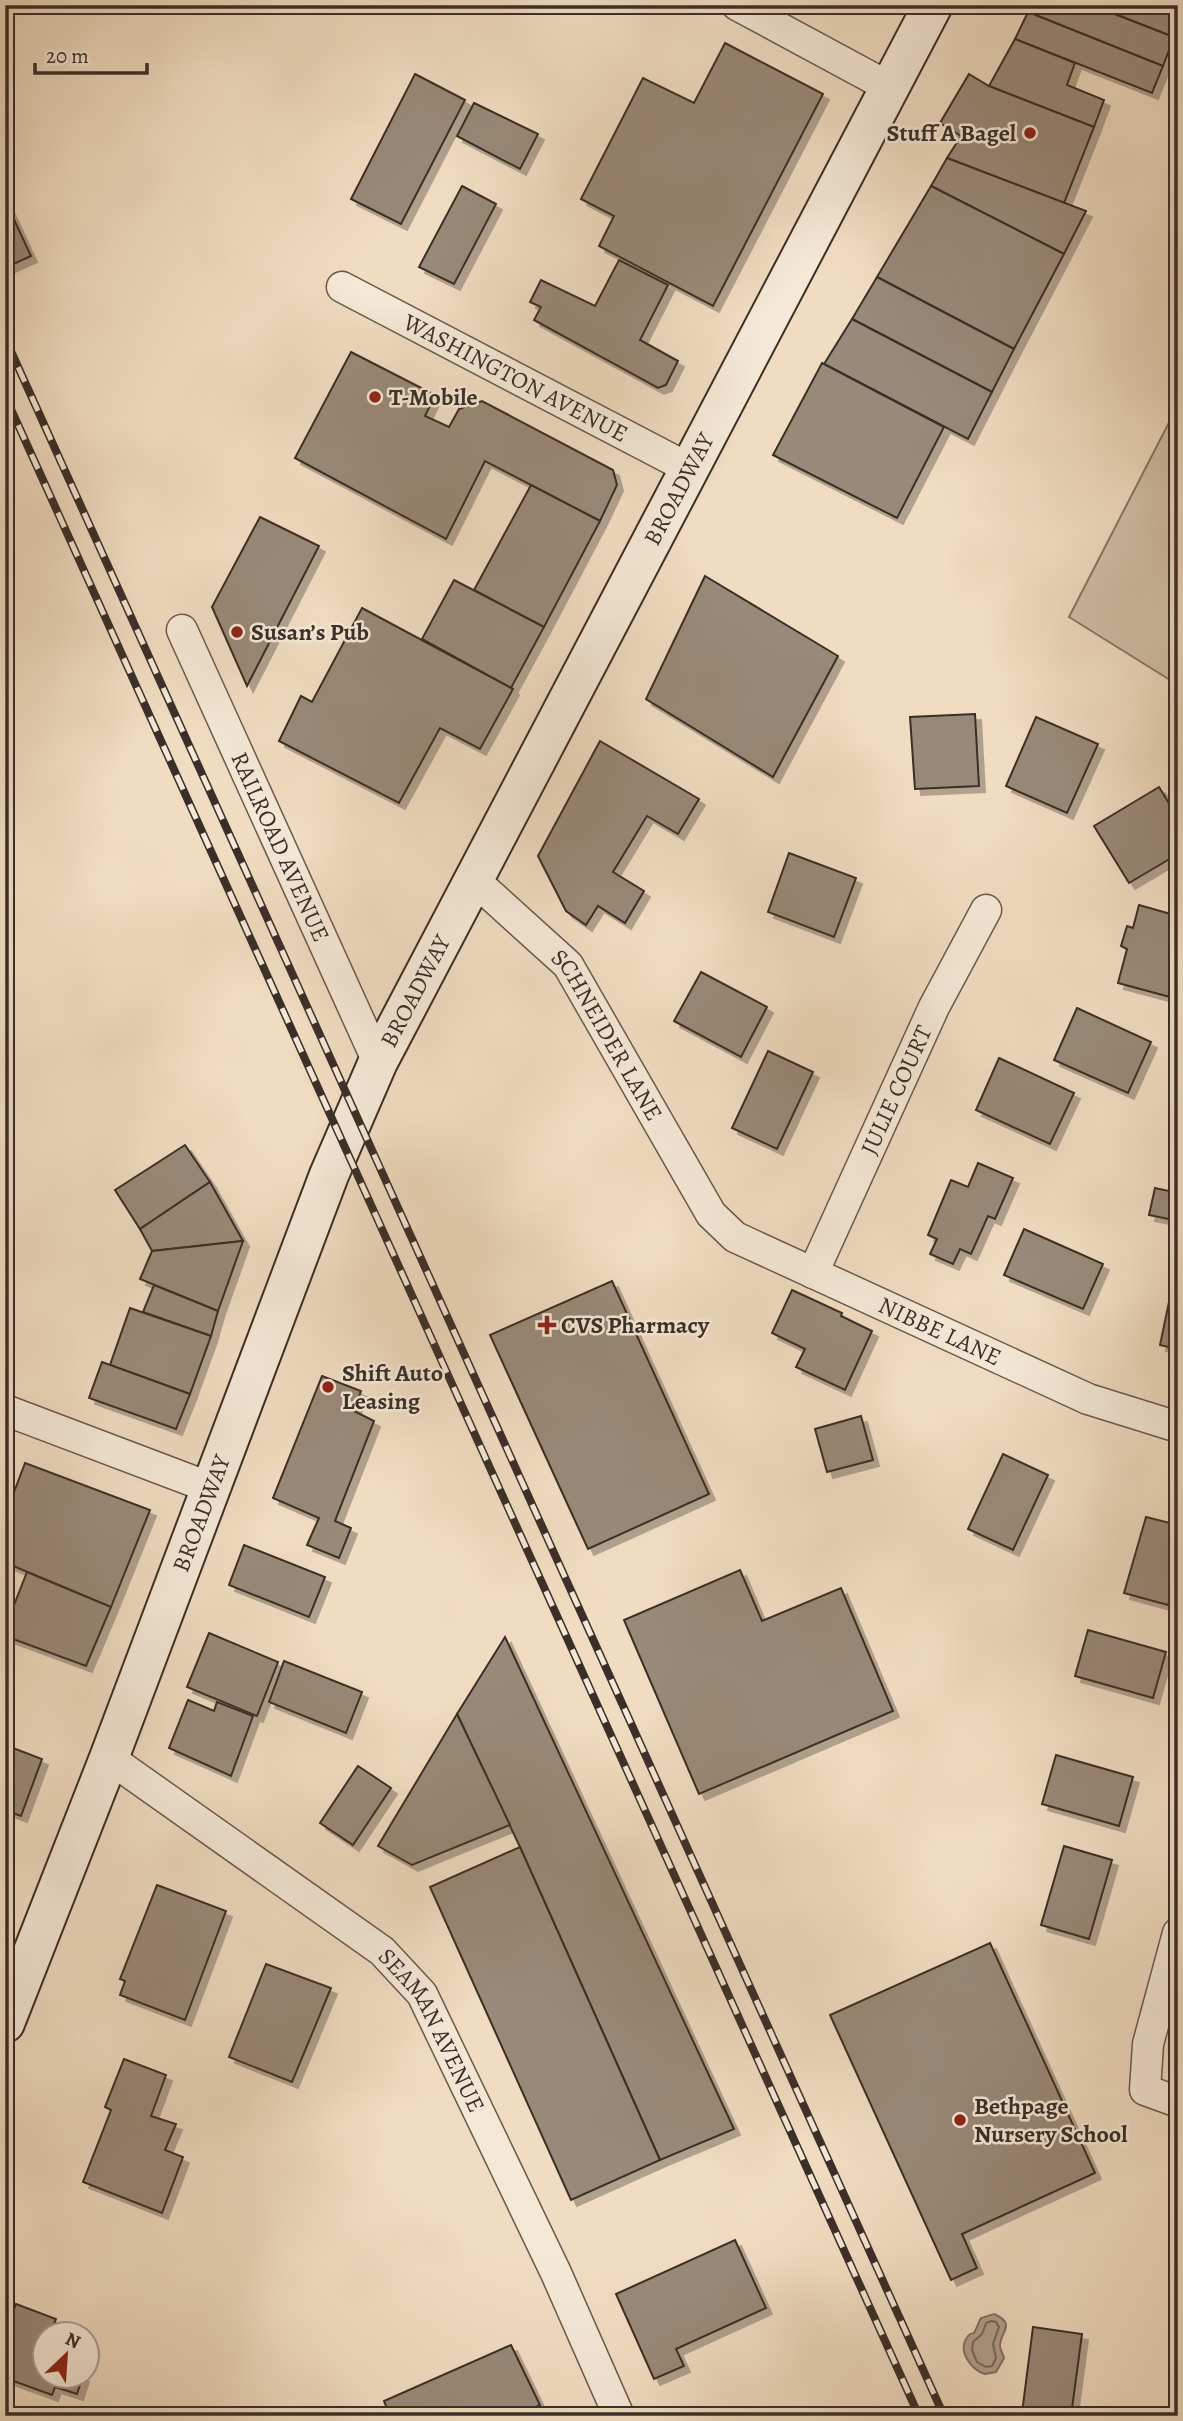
<svg xmlns="http://www.w3.org/2000/svg" width="1183" height="2421" font-family="Alegreya,serif">
	<style>
		.green { fill: #d1bfa7; stroke: #867768; stroke-width: 2 }
		.water { fill: #b2a18d; stroke: #827365; stroke-width: 2 }
		.lines { fill: none; stroke-linecap: round; stroke-linejoin: round }
		.shore { stroke: #76685a; stroke-width: 2 }
		.building { fill: #998978; stroke: #3a2f28; stroke-width: 2; filter: url(#shadow) }
		.street-casing { stroke: #685a4e; stroke-width: 33 }
		.secondary-casing { stroke: #3a2f28; stroke-width: 42 }
		.street { stroke: #f5e8d7; stroke-width: 30 }
		.secondary { stroke: #f5e8d7; stroke-width: 38 }
		.rail-casing { stroke: #3a2f28; stroke-width: 8 }
		.rail { stroke: #f5e8d7; stroke-width: 5; stroke-dasharray: 16; stroke-linecap: butt }
		.poi-dot { fill: #8f2418; stroke: #f5e8d7; stroke-width: 2.5 }
		.labels { text-anchor: middle; dominant-baseline: central; stroke-width: 5; stroke-linejoin: round; paint-order: stroke }
		.poi-label { font-size: 24px; font-weight: bold; fill: #3a2f28; stroke: #f5e8d7; text-anchor: start }
		.street-label { font-size: 24px; fill: #3a2f28; stroke: #f5e8d7 }
	</style>
	<defs>
		<filter id="shadow"><feDropShadow dx="6" dy="6" stdDeviation="0" flood-color="#0004"/></filter>
	</defs>
	<rect width="100%" height="100%" fill="#f0dcc1"/>
	<filter id="stains"><feTurbulence type="fractalNoise" baseFrequency=".00286" numOctaves="4"/><feColorMatrix values="0 0 0 0 .2 0 0 0 0 .09 0 0 0 0 .02 0 0 0 .5 -.17"/></filter>
	<radialGradient id="worn" r=".72"><stop offset=".6" stop-color="#630" stop-opacity="0"/><stop offset="1" stop-color="#630" stop-opacity=".3"/></radialGradient>
	<polygon class="green" points="1178,405 1178,685 1069,617"/>
	<path class="water" d="M994 2314C1017 2324 1000 2332 1000 2346 1000 2350 1003 2354 1004 2358L996 2372 985 2374C972 2370 956 2351 968 2336 975 2329 972 2338 976 2329 978 2325 979 2321 981 2318Z"/>
	<g class="lines">
		<polygon class="shore" points="991,2321 996,2322 999,2327 993,2344 996,2358 992,2366 986,2367 977,2362 972,2350 973,2342 982,2334 986,2323"/>
	</g>
	<g class="building">
		<polygon points="1032,5 1092,5 1174,37 1163,66 1028,12"/>
		<polygon points="1092,5 1178,5 1178,29 1174,37"/>
		<polygon points="1028,12 1163,66 1152,93 1015,39"/>
		<polygon points="1015,39 1075,63 1067,85 1104,100 1094,127 989,86"/>
		<polygon points="725,43 823,94 713,306 599,246 614,216 581,199 643,78 694,103"/>
		<polygon points="415,74 465,100 401,224 351,199"/>
		<polygon points="969,74 989,86 1094,127 1064,203 947,158 961,136 940,123"/>
		<polygon points="474,103 538,134 520,169 457,136"/>
		<polygon points="947,158 1086,211 1064,254 931,186"/>
		<polygon points="462,186 496,204 454,284 419,267"/>
		<polygon points="931,186 1064,254 1014,349 877,277"/>
		<polygon points="5,200 31,256 5,268"/>
		<polygon points="619,260 668,285 640,340 678,361 666,385 658,388 534,320 541,307 530,302 541,280 595,306"/>
		<polygon points="877,277 1014,349 992,392 852,319"/>
		<polygon points="852,319 992,392 968,439 824,364"/>
		<polygon points="351,352 435,395 425,416 449,427 459,409 482,401 613,470 617,485 600,521 485,461 446,539 295,458"/>
		<polygon points="822,363 944,427 897,518 773,455"/>
		<polygon points="531,485 600,521 544,627 474,590"/>
		<polygon points="260,517 319,546 247,686 212,607"/>
		<polygon points="705,576 838,656 773,777 646,699"/>
		<polygon points="454,580 544,627 511,688 422,639"/>
		<polygon points="362,608 513,689 480,749 440,728 399,803 279,741 301,696 312,702"/>
		<polygon points="975,714 979,786 915,789 910,717"/>
		<polygon points="1036,717 1098,744 1067,813 1006,786"/>
		<polygon points="600,741 699,799 678,834 647,816 613,872 644,891 625,923 598,906 586,925 566,911 538,856"/>
		<polygon points="1159,787 1178,818 1178,854 1129,883 1094,826"/>
		<polygon points="789,853 856,878 834,937 768,912"/>
		<polygon points="1139,905 1178,916 1178,967 1170,997 1118,983 1127,949 1121,946 1127,926 1133,928"/>
		<polygon points="701,972 767,1007 741,1057 674,1021"/>
		<polygon points="1077,1008 1151,1042 1128,1093 1054,1060"/>
		<polygon points="768,1051 813,1072 777,1149 732,1128"/>
		<polygon points="999,1058 1074,1093 1050,1144 976,1110"/>
		<polygon points="185,1145 210,1182 140,1229 115,1190"/>
		<polygon points="978,1163 1013,1178 995,1219 988,1216 971,1254 960,1249 953,1264 930,1254 937,1239 928,1235 951,1180 968,1187"/>
		<polygon points="210,1182 243,1241 152,1251 140,1229"/>
		<polygon points="1155,1188 1178,1193 1178,1221 1149,1215"/>
		<polygon points="1024,1229 1103,1264 1083,1309 1004,1275"/>
		<polygon points="243,1241 218,1311 140,1279 152,1251"/>
		<polygon points="612,1281 709,1494 588,1549 490,1335"/>
		<polygon points="154,1285 218,1311 211,1336 143,1312"/>
		<polygon points="792,1290 842,1313 841,1316 872,1331 845,1390 796,1367 805,1349 772,1333"/>
		<polygon points="1169,1302 1178,1304 1178,1372 1172,1371 1177,1349 1160,1345"/>
		<polygon points="130,1308 211,1336 190,1394 110,1365"/>
		<polygon points="102,1362 190,1394 176,1429 89,1398"/>
		<polygon points="322,1376 361,1391 354,1411 374,1421 335,1521 351,1528 339,1558 307,1545 319,1518 273,1498"/>
		<polygon points="861,1416 873,1460 827,1472 815,1429"/>
		<polygon points="1003,1454 1048,1475 1013,1550 968,1529"/>
		<polygon points="25,1463 150,1510 111,1607 6,1563 8,1557 5,1556 5,1516"/>
		<polygon points="1146,1517 1178,1525 1178,1586 1174,1585 1168,1605 1124,1593"/>
		<polygon points="244,1545 325,1577 309,1617 229,1585"/>
		<polygon points="740,1570 762,1621 841,1588 893,1711 699,1794 624,1620"/>
		<polygon points="27,1572 111,1607 86,1666 5,1636 5,1628"/>
		<polygon points="1088,1630 1166,1652 1153,1698 1075,1676"/>
		<polygon points="209,1633 278,1662 257,1716 187,1687"/>
		<polygon points="505,1637 734,2129 660,2160 520,1847 457,1714"/>
		<polygon points="284,1661 362,1692 346,1733 269,1702"/>
		<polygon points="188,1700 214,1711 217,1702 253,1716 231,1776 169,1748"/>
		<polygon points="457,1714 510,1825 412,1865 378,1846"/>
		<polygon points="5,1745 42,1759 21,1816 5,1810"/>
		<polygon points="1056,1755 1133,1777 1119,1826 1042,1804"/>
		<polygon points="358,1766 391,1788 353,1845 320,1823"/>
		<polygon points="1064,1846 1112,1860 1089,1939 1041,1925"/>
		<polygon points="520,1847 660,2160 571,2200 430,1887"/>
		<polygon points="157,1885 226,1911 185,2020 120,1995 125,1981 120,1979"/>
		<polygon points="990,1943 1095,2173 962,2234 977,2268 951,2280 830,2015"/>
		<polygon points="266,1964 331,1988 292,2082 229,2057"/>
		<polygon points="124,2059 166,2075 151,2116 176,2124 165,2150 183,2157 162,2213 83,2182 111,2110 105,2107"/>
		<polygon points="735,2240 766,2308 676,2349 684,2366 654,2379 616,2294"/>
		<polygon points="16,2304 56,2319 53,2327 70,2334 46,2334 46,2376 83,2376 77,2394 55,2387 52,2395 5,2378 5,2332"/>
		<polygon points="1033,2327 1082,2334 1071,2416 1022,2413"/>
		<polygon points="511,2345 540,2405 516,2416 390,2416 384,2401"/>
	</g>
	<g class="lines">
		<g class="street-casing">
			<g id="street">
				<polyline points="737,5 889,87"/>
				<path id="s1" d="M342 287 690 469"/>
				<path id="s2" d="M182 630 378 1062"/>
				<path id="s3" d="M473 879 568 965 711 1214 735 1237 1088 1399 1178 1427"/>
				<path id="s4" d="M813 1273 934 1007 986 910"/>
				<polyline points="5,1410 211,1488"/>
				<path id="s5" d="M109 1758 382 1951 422 1994 556 2273 619 2416"/>
				<polyline points="1178,1933 1148,2044 1145,2090 1178,2102"/>
			</g>
		</g>
		<g class="secondary-casing">
			<g id="secondary">
				<path id="s6" d="M5 2023 109 1758 329 1175 378 1062 933 5"/>
			</g>
		</g>
		<use href="#street" class="street"/>
		<use href="#secondary" class="secondary"/>
		<g class="rail-casing">
			<g id="rail">
				<polyline points="5,338 944,2416"/>
				<polyline points="5,396 919,2416"/>
			</g>
		</g>
		<use href="#rail" class="rail"/>
	</g>
	<g class="poi-dot">
		<circle cx="1030" cy="133" r="7"/>
		<circle cx="375" cy="397" r="7"/>
		<circle cx="237" cy="632" r="7"/>
		<path d="M543.5 1314.5h7v7h7v7h-7v7h-7v-7h-7v-7h7z"/>
		<circle cx="328" cy="1387" r="7"/>
		<circle cx="960" cy="2120" r="7"/>
	</g>
	<g class="labels">
		<g class="poi-label">
			<text x="1016" y="133" text-anchor="end">Stuff A Bagel</text>
			<text x="389" y="397">T-Mobile</text>
			<text x="251" y="632">Susan’s Pub</text>
			<text x="561" y="1325">CVS Pharmacy</text>
			<text x="342" y="1373">Shift Auto<tspan x="342" dy="28">Leasing</tspan></text>
			<text x="974" y="2106">Bethpage<tspan x="974" dy="28">Nursery School</tspan></text>
		</g>
		<g class="street-label">
			<text stroke="none"><textPath href="#s1" startOffset="196">WASHINGTON AVENUE</textPath></text>
			<text stroke="none"><textPath href="#s6" startOffset="1678">BROADWAY</textPath></text>
			<text stroke="none"><textPath href="#s2" startOffset="238">RAILROAD AVENUE</textPath></text>
			<text stroke="none"><textPath href="#s6" startOffset="1111">BROADWAY</textPath></text>
			<text stroke="none"><textPath href="#s3" startOffset="208">SCHNEIDER LANE</textPath></text>
			<text stroke="none"><textPath href="#s4" startOffset="201">JULIE COURT</textPath></text>
			<text stroke="none"><textPath href="#s3" startOffset="674">NIBBE LANE</textPath></text>
			<text stroke="none"><textPath href="#s6" startOffset="546">BROADWAY</textPath></text>
			<text stroke="none"><textPath href="#s5" startOffset="429">SEAMAN AVENUE</textPath></text>
		</g>
	</g>
	<rect width="1183" height="2421" fill="none" stroke="#f0dcc1" stroke-width="28"/>
	<rect x="7" y="7" width="1169" height="2407" fill="none" stroke="#3a2f28" stroke-width="3.5"/>
	<rect x="14" y="14" width="1155" height="2393" fill="none" stroke="#3a2f28" stroke-width="2"/>
	<g transform="translate(66 2355) rotate(25)"><circle r="33" fill="#f5e8d7" stroke="#aa9e91" stroke-width="2"/>
	<path d="M0-5L12 26L0 18L-12 26Z" fill="#8f2418"/>
	<text y="-10" font-size="19" font-weight="bold" text-anchor="middle" fill="#3a2f28">N</text>
	</g>
	<path d="M35 63v10h112v-10" fill="none" stroke="#3a2f28" stroke-width="3.5"/>
	<text x="46" y="63" font-size="21" fill="#3a2f28" stroke="#f5e8d7" stroke-width="5" paint-order="stroke">20 m</text>
	<rect width="100%" height="100%" filter="url(#stains)"/>
	<rect width="100%" height="100%" fill="url(#worn)"/>
</svg>
